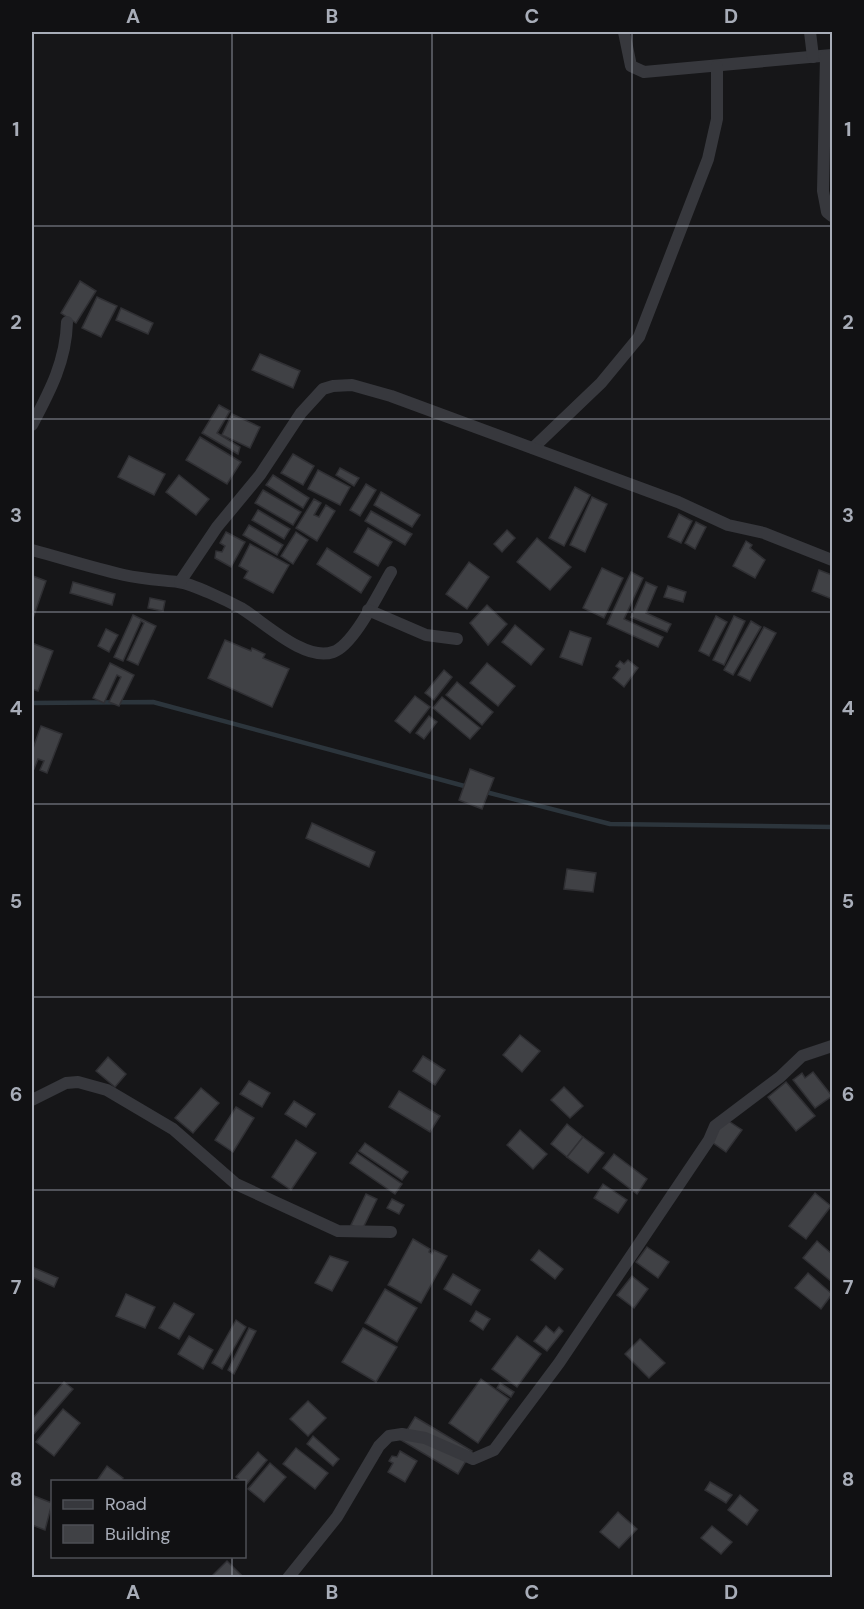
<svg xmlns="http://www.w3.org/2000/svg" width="864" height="1609" font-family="'DM Sans',sans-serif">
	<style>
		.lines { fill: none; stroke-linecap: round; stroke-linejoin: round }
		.stream { stroke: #2c353c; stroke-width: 4.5 }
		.building { fill: #404145; stroke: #303034; stroke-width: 1.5 }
		.minor { stroke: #37383d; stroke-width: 12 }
		.grid { fill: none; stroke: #a8adb8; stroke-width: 1.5; stroke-opacity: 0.55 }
		.neatline { fill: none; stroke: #a8adb8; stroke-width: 2 }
		.grid-label { font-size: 20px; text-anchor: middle; font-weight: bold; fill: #a8adb8 }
	</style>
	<rect width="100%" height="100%" fill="#161618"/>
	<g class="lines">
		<g class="stream">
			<polyline points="32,703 153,702 468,787"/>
			<polyline points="482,791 610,824 832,827"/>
		</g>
	</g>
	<g class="building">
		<polygon points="80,281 96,291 76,323 61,313"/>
		<polygon points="97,297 117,306 101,337 82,328"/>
		<polygon points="121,308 153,323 148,334 116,320"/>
		<polygon points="260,354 300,371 293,388 252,370"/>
		<polygon points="219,405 230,411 217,433 240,447 238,454 202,433"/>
		<polygon points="232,414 260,427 250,448 222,435"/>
		<polygon points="200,437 241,462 227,484 186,460"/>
		<polygon points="293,454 314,466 303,485 281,473"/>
		<polygon points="129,456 165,474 154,495 118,477"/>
		<polygon points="340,468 359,478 354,486 336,475"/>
		<polygon points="318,470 350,487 340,505 308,489"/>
		<polygon points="179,475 209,499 196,515 166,492"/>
		<polygon points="273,475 309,498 303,508 266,485"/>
		<polygon points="366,484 376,490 360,516 350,510"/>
		<polygon points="575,487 590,495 564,546 549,538"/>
		<polygon points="263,490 301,512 293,525 255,503"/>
		<polygon points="381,492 420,515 412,527 374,505"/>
		<polygon points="592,497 607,504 585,552 570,545"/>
		<polygon points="314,499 321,503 314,515 319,517 326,505 335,511 317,541 296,528"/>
		<polygon points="258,510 290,529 284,539 252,520"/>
		<polygon points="371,511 412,534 405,545 365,521"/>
		<polygon points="679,514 692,521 681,543 668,537"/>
		<polygon points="696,522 706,527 695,549 685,543"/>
		<polygon points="249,525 283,545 277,555 243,535"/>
		<polygon points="368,528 392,542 378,566 354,552"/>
		<polygon points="507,530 515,538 502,552 494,544"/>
		<polygon points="226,532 245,542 231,567 215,558 216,551 222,552 225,546 220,543"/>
		<polygon points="296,532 308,540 293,564 281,556"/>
		<polygon points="537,538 571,567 550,590 517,562"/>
		<polygon points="746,541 752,545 750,548 765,560 755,578 733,566"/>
		<polygon points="250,544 289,565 273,593 244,578 248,571 239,566"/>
		<polygon points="327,548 371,577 361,593 317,564"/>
		<polygon points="469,562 489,577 467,609 446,594"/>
		<polygon points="602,568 623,578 604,618 583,608"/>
		<polygon points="819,570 832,575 832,599 812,591"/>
		<polygon points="631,572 643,578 624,619 663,637 658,647 607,624"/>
		<polygon points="33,576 46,581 32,621 32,581"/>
		<polygon points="73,582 115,594 112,605 70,593"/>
		<polygon points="646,582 657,587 646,613 671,624 667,632 631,617"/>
		<polygon points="668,586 686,592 683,602 664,597"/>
		<polygon points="150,598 165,601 163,611 148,608"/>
		<polygon points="487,605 507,624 488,645 470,623"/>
		<polygon points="133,615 156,626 138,665 127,660 144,623 141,621 123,661 114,657"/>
		<polygon points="716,616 727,622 709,656 699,651"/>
		<polygon points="734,616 745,621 724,665 713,660"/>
		<polygon points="751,621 761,627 733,675 724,670"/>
		<polygon points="515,625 544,649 531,665 502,642"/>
		<polygon points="764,627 776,633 750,681 738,675"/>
		<polygon points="106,629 118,635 109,652 98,646"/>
		<polygon points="570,631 591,638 582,665 560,657"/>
		<polygon points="225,640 251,651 252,648 265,654 263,658 289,669 272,707 208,678"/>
		<polygon points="32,643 53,651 38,691 32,689"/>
		<polygon points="628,660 638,668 624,687 613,678 620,669 616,666 620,661 624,664"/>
		<polygon points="110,663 134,675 119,706 109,702 121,677 117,675 104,703 93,698"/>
		<polygon points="487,663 515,686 498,706 470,683"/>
		<polygon points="444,670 452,677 434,700 425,693"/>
		<polygon points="457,682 493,712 482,725 446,695"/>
		<polygon points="415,696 430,707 410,733 395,721"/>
		<polygon points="442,697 480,728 470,739 433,708"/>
		<polygon points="429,716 437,722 424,739 416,733"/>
		<polygon points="41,726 62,734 47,773 40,770 44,761 38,759 34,769 32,768 32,751"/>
		<polygon points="470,769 494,778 482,809 459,800"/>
		<polygon points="312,823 375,852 369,867 306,838"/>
		<polygon points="567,869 596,873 593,892 564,889"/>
		<polygon points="520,1035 540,1051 522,1072 503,1055"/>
		<polygon points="423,1056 445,1070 435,1085 413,1071"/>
		<polygon points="108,1057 126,1074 115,1087 96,1071"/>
		<polygon points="813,1072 832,1096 815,1108 793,1080 802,1073 805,1078"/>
		<polygon points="249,1081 270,1093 262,1107 240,1094"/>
		<polygon points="786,1082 815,1116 796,1131 768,1097"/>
		<polygon points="564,1087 583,1106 570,1118 551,1100"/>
		<polygon points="201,1088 219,1103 193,1133 175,1118"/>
		<polygon points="399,1091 440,1116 430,1132 389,1107"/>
		<polygon points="294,1101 315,1114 306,1127 285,1114"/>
		<polygon points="236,1107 254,1118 233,1152 215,1140"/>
		<polygon points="724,1118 742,1130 726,1152 709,1140"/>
		<polygon points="567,1124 583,1137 567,1157 551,1144"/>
		<polygon points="520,1130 547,1154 533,1169 507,1145"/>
		<polygon points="583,1137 604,1153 588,1173 567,1157"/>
		<polygon points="296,1140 316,1153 291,1190 272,1177"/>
		<polygon points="365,1143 408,1172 402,1180 359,1151"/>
		<polygon points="357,1153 402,1184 395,1194 350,1163"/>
		<polygon points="614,1154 647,1179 637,1194 603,1168"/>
		<polygon points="603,1184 627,1200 618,1213 594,1198"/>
		<polygon points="815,1193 831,1206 806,1239 789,1226"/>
		<polygon points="366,1194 377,1199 362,1230 351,1225"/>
		<polygon points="392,1199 404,1205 399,1214 387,1208"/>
		<polygon points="413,1239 430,1249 429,1252 432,1254 434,1250 447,1256 421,1303 388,1285"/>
		<polygon points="817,1241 832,1254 832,1282 803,1258"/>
		<polygon points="647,1247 669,1262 658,1278 636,1262"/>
		<polygon points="539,1250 563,1269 555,1279 531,1260"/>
		<polygon points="330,1256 348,1262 332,1291 315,1283"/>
		<polygon points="32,1267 58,1278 54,1287 32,1277"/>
		<polygon points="808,1273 832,1294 821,1309 795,1288"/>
		<polygon points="453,1274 480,1290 471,1305 444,1289"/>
		<polygon points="632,1276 648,1289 634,1308 617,1295"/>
		<polygon points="385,1289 417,1308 397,1342 365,1323"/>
		<polygon points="126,1294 155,1307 145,1328 116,1316"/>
		<polygon points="174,1303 194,1314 179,1339 159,1328"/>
		<polygon points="476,1311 490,1319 483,1330 470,1321"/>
		<polygon points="236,1320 246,1327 222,1369 212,1363"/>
		<polygon points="546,1326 554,1333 559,1327 563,1331 547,1351 534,1341"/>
		<polygon points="249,1328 256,1331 234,1374 228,1370"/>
		<polygon points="363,1328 397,1347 376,1382 342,1362"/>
		<polygon points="189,1336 213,1350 203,1369 178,1354"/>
		<polygon points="517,1336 541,1354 517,1387 492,1369"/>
		<polygon points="640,1339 665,1363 649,1378 625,1354"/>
		<polygon points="481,1379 509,1399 478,1443 449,1423"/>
		<polygon points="64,1382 73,1389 32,1436 32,1419"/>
		<polygon points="500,1383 514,1392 511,1397 497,1388"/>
		<polygon points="308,1401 326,1418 308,1436 290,1419"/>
		<polygon points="63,1409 80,1423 54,1456 36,1442"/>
		<polygon points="415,1417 472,1451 458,1474 401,1440"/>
		<polygon points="313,1436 339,1459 333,1466 307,1444"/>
		<polygon points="296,1448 328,1473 315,1489 283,1464"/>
		<polygon points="400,1451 417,1461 405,1482 388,1472 393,1463 389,1461 392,1456 397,1457"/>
		<polygon points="258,1452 267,1460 246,1485 236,1477"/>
		<polygon points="270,1463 286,1477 264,1502 248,1489"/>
		<polygon points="107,1466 123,1478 121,1482 96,1482"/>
		<polygon points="710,1482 732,1495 726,1503 705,1490"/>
		<polygon points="740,1495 758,1510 747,1525 728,1510"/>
		<polygon points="34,1496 52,1503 45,1530 32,1525"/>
		<polygon points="618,1512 637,1529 619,1548 600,1532"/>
		<polygon points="712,1526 732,1542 721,1554 701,1538"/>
		<polygon points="227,1561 244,1578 212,1576"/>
	</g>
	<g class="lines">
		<g class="minor">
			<polyline points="624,32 631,66 644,72 832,55"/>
			<polyline points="810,32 813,57"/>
			<polyline points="826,56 823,191 827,212 832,216"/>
			<path d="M32 425C50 391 66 361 67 322"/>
			<polyline points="533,448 601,383 639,337 708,159 717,119 717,66"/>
			<path d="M32 550C62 558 93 568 124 575 142 579 160 580 178 582 193 584 228 601 241 608 264 622 305 662 333 652 354 645 379 592 391 572"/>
			<polyline points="180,582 217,527 260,475 301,413 323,389 333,386 352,385 391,396 678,502 728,525 764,533 832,560"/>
			<polyline points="368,610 426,635 457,639"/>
			<polyline points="32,1100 66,1083 78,1082 107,1090 173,1129 236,1184 338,1231 391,1232"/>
			<polyline points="288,1578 337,1517 379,1446 389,1436 402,1434 425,1438 473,1459 494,1450 559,1363 709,1140 715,1126 780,1077 802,1056 832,1046"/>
		</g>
	</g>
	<path class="grid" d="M232 32V1482M432 32V1578M632 32V1578M32 226H832M32 419H832M32 612H832M32 804H832M32 997H832M32 1190H832M32 1383H832M232 1556V1578"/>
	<rect width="864" height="1609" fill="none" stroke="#111113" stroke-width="66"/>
	<rect x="51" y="1480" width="195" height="78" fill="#111113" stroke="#4d4f55" stroke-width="1.5"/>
	<rect x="63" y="1500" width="30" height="9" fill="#37383d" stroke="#4d4f55" stroke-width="1.5"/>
	<text x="105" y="1510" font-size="18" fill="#a8adb8">Road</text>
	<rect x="63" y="1525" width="30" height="18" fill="#404145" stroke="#4d4f55" stroke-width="1.5"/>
	<text x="105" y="1540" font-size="18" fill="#a8adb8">Building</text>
	<rect x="33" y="33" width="798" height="1543" class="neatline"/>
	<g class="grid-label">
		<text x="133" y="23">A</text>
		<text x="332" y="23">B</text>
		<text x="532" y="23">C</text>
		<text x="731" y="23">D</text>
		<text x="16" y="136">1</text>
		<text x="848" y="136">1</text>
		<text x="16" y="329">2</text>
		<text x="848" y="329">2</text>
		<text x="16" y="522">3</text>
		<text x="848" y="522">3</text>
		<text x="16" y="715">4</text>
		<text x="848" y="715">4</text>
		<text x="16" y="908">5</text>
		<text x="848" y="908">5</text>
		<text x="16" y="1101">6</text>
		<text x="848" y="1101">6</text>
		<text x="16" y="1294">7</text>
		<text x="848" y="1294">7</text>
		<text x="16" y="1486">8</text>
		<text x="848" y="1486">8</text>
		<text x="133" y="1599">A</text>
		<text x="332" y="1599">B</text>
		<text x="532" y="1599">C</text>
		<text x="731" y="1599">D</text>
	</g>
</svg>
